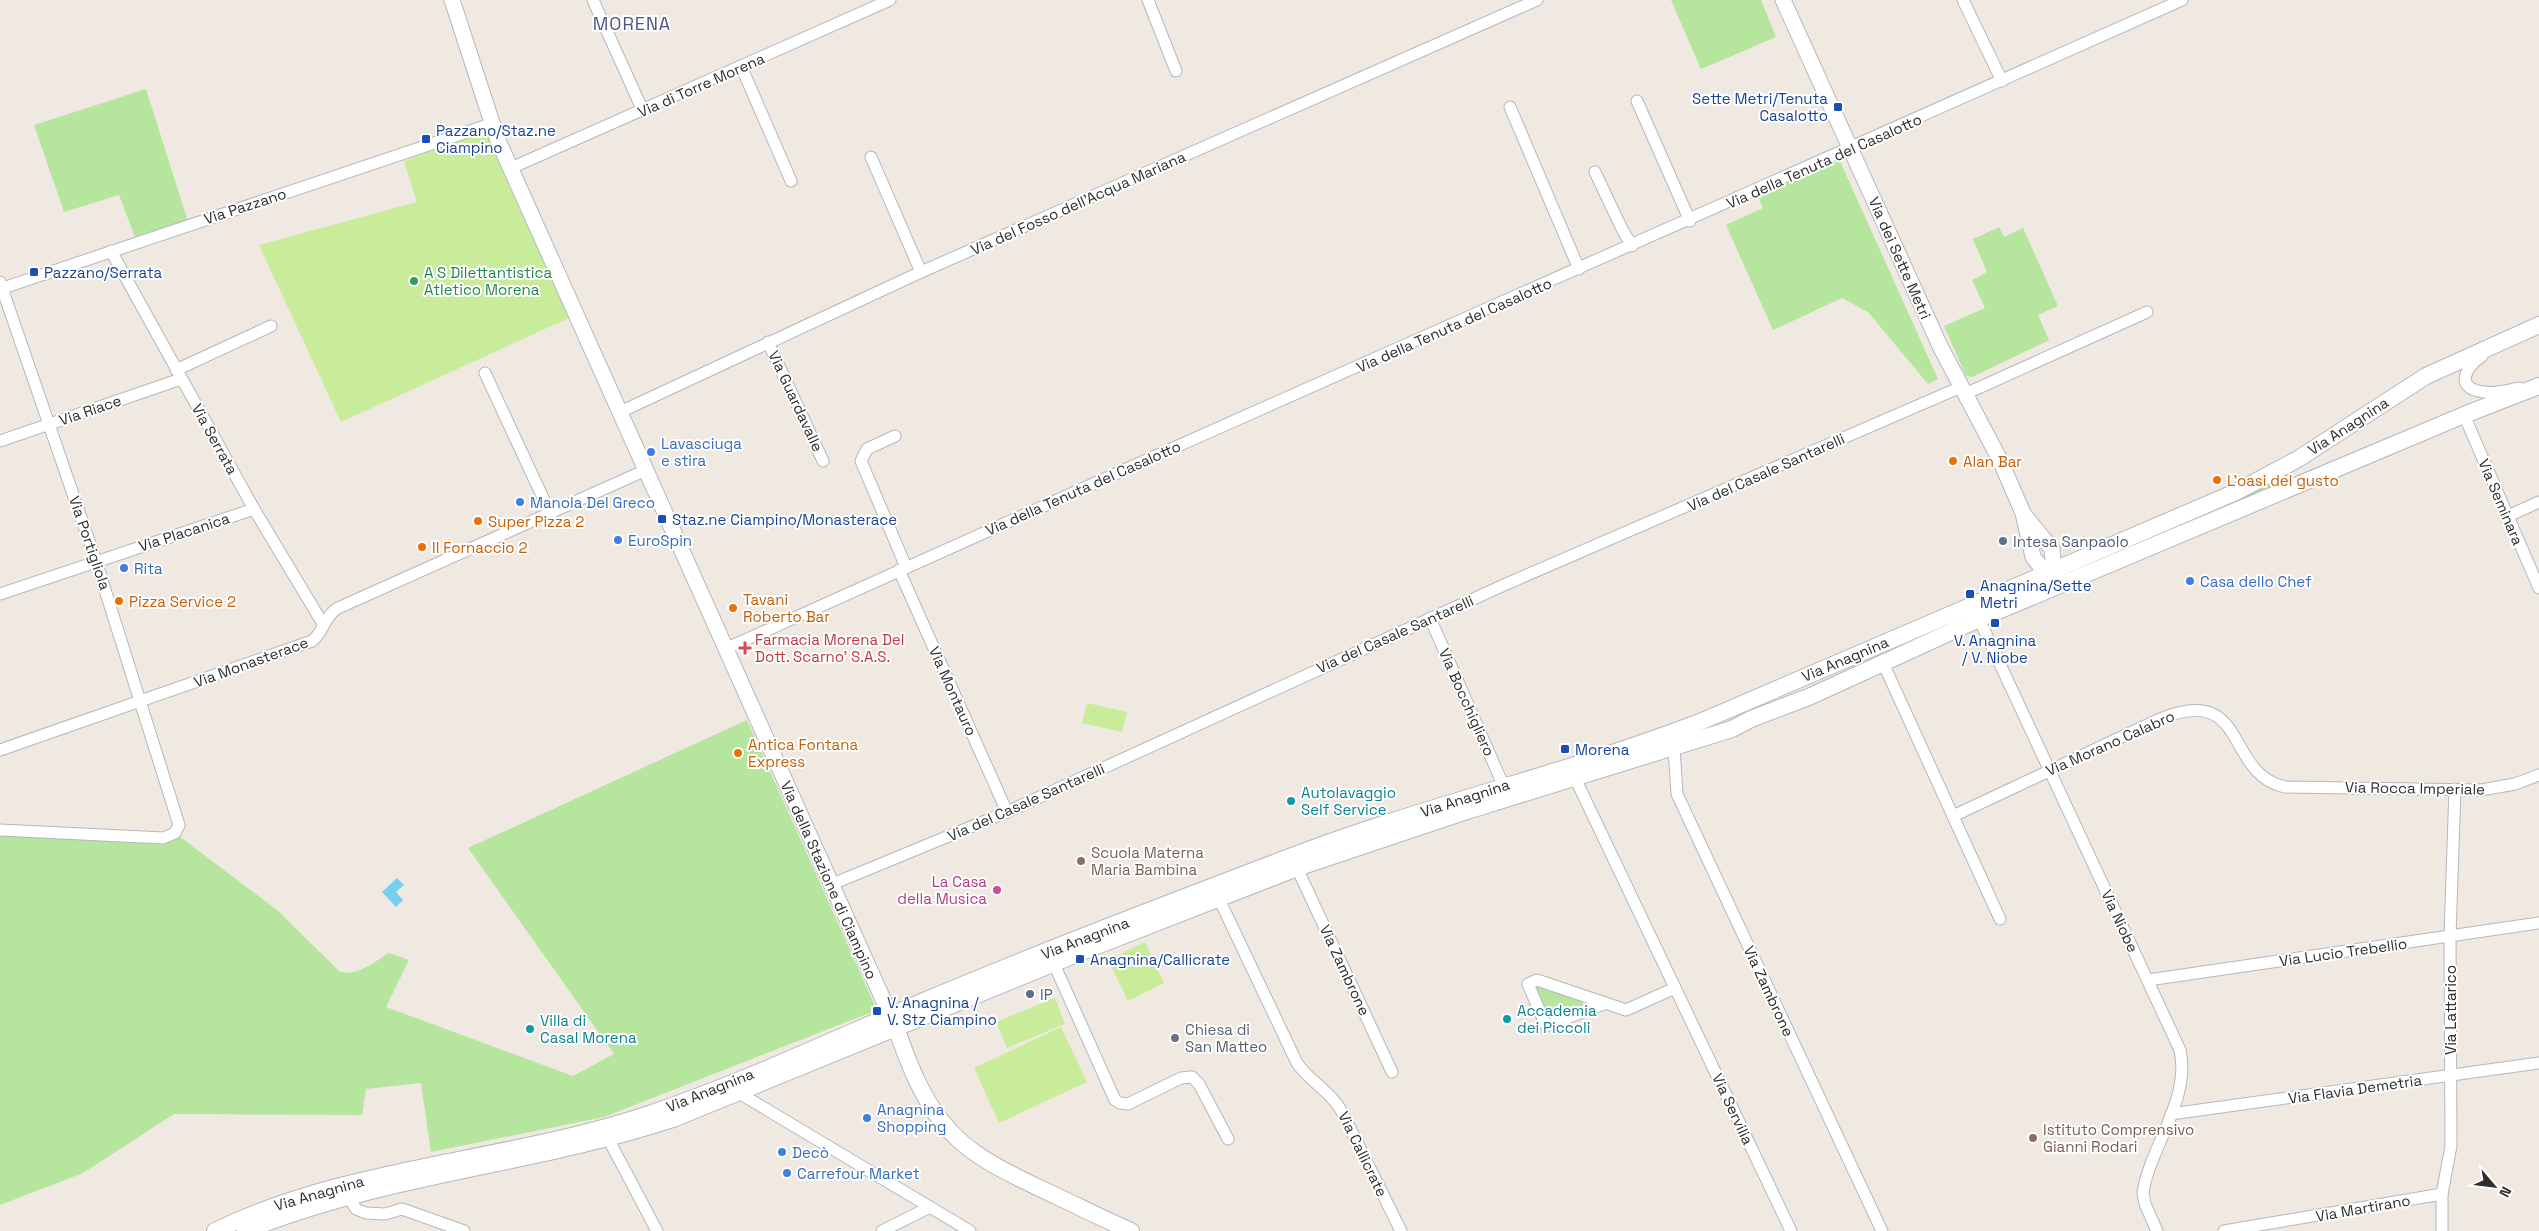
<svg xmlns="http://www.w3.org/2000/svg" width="2539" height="1231" font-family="'Space Grotesk',sans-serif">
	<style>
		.green { fill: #b6e59e }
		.pitch { fill: #c9ec9a }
		.water { fill: #75cff0 }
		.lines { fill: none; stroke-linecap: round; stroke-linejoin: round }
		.minor-casing { stroke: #b4b7c1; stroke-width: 13 }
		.tertiary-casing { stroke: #b4b7c1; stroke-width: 17 }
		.secondary-casing { stroke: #b4b7c1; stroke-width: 18 }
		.minor { stroke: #fff; stroke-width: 11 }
		.tertiary { stroke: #fff; stroke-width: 15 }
		.secondary { stroke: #fff; stroke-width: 16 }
		.transit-dot { fill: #1a4fb4; stroke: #fff; stroke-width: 2 }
		.leisure-dot { fill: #2e9e5b; stroke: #fff; stroke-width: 2 }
		.shop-dot { fill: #3f7fe0; stroke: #fff; stroke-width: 2 }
		.food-dot { fill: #e8710a; stroke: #fff; stroke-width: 2 }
		.service-dot { fill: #5c6f8a; stroke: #fff; stroke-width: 2 }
		.health-dot { fill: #e0444e; stroke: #fff; stroke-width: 2 }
		.culture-dot { fill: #0f9aa8; stroke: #fff; stroke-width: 2 }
		.education-dot { fill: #8d6e63; stroke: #fff; stroke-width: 2 }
		.hotel-dot { fill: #d1479c; stroke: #fff; stroke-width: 2 }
		.worship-dot { fill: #6b7280; stroke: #fff; stroke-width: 2 }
		.labels { text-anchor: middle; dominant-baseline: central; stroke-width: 4; stroke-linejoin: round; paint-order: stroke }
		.street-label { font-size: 15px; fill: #2e2e2e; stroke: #fff }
		.transit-label { font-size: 15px; fill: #164399; stroke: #fff; text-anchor: start }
		.leisure-label { font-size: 15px; fill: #27864d; stroke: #fff; text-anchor: start }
		.shop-label { font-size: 15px; fill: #366cbe; stroke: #fff; text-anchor: start }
		.food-label { font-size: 15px; fill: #c56008; stroke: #fff; text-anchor: start }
		.service-label { font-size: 15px; fill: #4e5e75; stroke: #fff; text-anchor: start }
		.health-label { font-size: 15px; fill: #be3a42; stroke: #fff; text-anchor: start }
		.culture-label { font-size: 15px; fill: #0d838f; stroke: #fff; text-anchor: start }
		.education-label { font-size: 15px; fill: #785e54; stroke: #fff; text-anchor: start }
		.hotel-label { font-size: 15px; fill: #b23c85; stroke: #fff; text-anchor: end }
		.worship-label { font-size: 15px; fill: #5b616d; stroke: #fff; text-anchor: start }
		.quarter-label { font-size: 18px; letter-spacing: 1px; fill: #4d5680; stroke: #fff }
	</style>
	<rect width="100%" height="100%" fill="#efe9e1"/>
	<g class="green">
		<polygon points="1671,0 1761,0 1776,37 1701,69"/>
		<polygon points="146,89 189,225 137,242 119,195 64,212 34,125"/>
		<polygon points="1839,159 1938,379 1928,384 1868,312 1842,298 1773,330 1726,225 1763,208 1758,196"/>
		<polygon points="1999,227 2004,237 2023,228 2058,306 2038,315 2049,340 1972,377 1966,376 1944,326 1985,308 1972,280 1987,272 1973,239"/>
		<polygon points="2286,473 2290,482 2168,530"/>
		<path d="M747 720 877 1010 604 1117 431 1152 421 1083 366 1089 362 1115 174 1114 83 1173 0 1205V830L175 833 277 910 339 971C356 978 375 961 389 953L409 960 386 1007 573 1076 614 1054 468 848Z"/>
		<polygon points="1538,985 1581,999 1583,1005 1549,1019 1533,988"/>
	</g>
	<g class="pitch">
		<polygon points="485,132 569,318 341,422 259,245 417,202 404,161"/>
		<polygon points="1087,703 1127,712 1122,732 1082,723"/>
		<polygon points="1145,942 1164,983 1128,1001 1108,960"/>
		<polygon points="1055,998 1065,1024 1007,1048 996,1022"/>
		<polygon points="1061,1027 1087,1082 999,1123 974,1068"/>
	</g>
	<polygon class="water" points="397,878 404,885 396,892 403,900 396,907 382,892"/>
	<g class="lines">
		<g class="minor-casing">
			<g id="minor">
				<polyline points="593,0 643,111"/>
				<polyline points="1148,0 1176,71"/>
				<polyline points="1963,0 2002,81"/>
				<polyline points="741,66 791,181"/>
				<polyline points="1637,101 1690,221"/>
				<polyline points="1510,107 1579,269"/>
				<polyline points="871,157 921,272"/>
				<polyline points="511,168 890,0"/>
				<polyline points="1595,172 1622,229 1632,246"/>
				<polyline points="111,251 254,509 323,624"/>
				<polyline points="0,282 96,561 179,825 175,833 163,838 0,830"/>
				<polyline points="0,289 491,124"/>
				<polyline points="768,342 823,461"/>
				<path d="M2482 356C2465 367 2454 389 2484 392 2495 394 2508 390 2519 388"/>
				<polyline points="176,370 271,326"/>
				<polyline points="485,373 550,513"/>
				<polyline points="1965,394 2147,312"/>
				<polyline points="620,412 921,272 1537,0"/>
				<polyline points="2464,415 2539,588"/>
				<polyline points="895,436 867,449 861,461 906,567"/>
				<polyline points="0,441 181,379"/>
				<polyline points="2506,517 2539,502"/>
				<polyline points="899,570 1007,812"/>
				<polyline points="0,594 254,509"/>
				<polyline points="1430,618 1501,780 1506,785"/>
				<path d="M1979 619 2180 1050C2191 1099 2151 1145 2143 1192L2145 1204 2157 1231"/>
				<path d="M725 649C1209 429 1697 219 2182 0"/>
				<polyline points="1883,663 2000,919"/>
				<polyline points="1674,748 1677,794 1882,1231"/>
				<path d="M0 750 312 641C324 632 324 616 338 608L646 470"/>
				<polyline points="1575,778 1791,1231"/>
				<path d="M1953 816 2160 719C2249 682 2224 774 2285 787L2481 790 2515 784 2539 775"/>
				<polyline points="1297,868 1392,1072"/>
				<polyline points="830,885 1007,812 1504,585 1961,387"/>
				<path d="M1219 899 1297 1063C1309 1081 1330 1091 1341 1110L1401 1231"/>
				<polyline points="1054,964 1115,1100 1120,1103 1128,1104 1181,1078 1192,1077 1199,1084 1228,1139"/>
				<polyline points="2148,980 2539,923"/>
				<polyline points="1606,1003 1546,1026 1528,984 1537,980 1626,1010 1675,988"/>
				<polyline points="739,1093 970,1231"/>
				<polyline points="2171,1114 2539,1063"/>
				<polyline points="614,1132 610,1139 612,1146 657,1231"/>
				<polyline points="349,1197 356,1209 366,1213 385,1214 402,1209 464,1231"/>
				<polyline points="882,1231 930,1207"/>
				<polyline points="2224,1231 2442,1194"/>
				<polyline points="2442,1231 2442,1194 2451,1146 2450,936 2455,789"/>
			</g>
		</g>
		<g class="tertiary-casing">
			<g id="tertiary">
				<polyline points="452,0 497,138 895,1026"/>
				<polyline points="1783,0 1940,346 2000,460 2023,513 2033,557 2040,566 2054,570"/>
				<polyline points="2025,516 2052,549 2054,570 2057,578"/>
			</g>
		</g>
		<g class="secondary-casing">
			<g id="secondary">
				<path d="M896 1028C908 1061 920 1095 943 1123 970 1158 1015 1176 1054 1195 1080 1207 1105 1220 1131 1231"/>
				<path d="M215 1231C351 1165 506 1162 649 1114 741 1083 830 1041 919 1003 1040 952 1164 905 1287 858 1422 806 1565 774 1700 722L2236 492 2298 459 2426 376 2539 325"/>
				<path d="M245 1231C382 1175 533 1165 673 1119L1094 947 1297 868 1467 811 1732 729 1751 719 1811 696 1979 619 2464 415 2539 386"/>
			</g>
		</g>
		<use href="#minor" class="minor"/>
		<use href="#tertiary" class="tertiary"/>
		<use href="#secondary" class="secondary"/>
	</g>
	<g class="transit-dot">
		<rect x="1833" y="102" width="10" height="10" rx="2.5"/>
		<rect x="421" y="134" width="10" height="10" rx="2.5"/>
		<rect x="29" y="267" width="10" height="10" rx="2.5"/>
		<rect x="657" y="514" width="10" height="10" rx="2.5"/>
		<rect x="1965" y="589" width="10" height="10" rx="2.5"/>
		<rect x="1990" y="618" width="10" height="10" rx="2.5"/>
		<rect x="1560" y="744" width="10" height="10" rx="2.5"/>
		<rect x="1075" y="954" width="10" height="10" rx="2.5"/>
		<rect x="872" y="1006" width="10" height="10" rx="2.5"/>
	</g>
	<circle class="leisure-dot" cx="414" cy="281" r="5"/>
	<g class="shop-dot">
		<circle cx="651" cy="452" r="5"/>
		<circle cx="520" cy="502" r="5"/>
		<circle cx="618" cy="540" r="5"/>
		<circle cx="124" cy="568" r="5"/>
		<circle cx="2190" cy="581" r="5"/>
		<circle cx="867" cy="1118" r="5"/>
		<circle cx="782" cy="1152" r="5"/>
		<circle cx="787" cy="1173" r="5"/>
	</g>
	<g class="food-dot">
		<circle cx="1953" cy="461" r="5"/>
		<circle cx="2217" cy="480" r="5"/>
		<circle cx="478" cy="521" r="5"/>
		<circle cx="422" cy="547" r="5"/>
		<circle cx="119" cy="601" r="5"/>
		<circle cx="733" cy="608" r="5"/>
		<circle cx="738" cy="753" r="5"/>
	</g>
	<g class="service-dot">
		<circle cx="2003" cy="541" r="5"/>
		<circle cx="1030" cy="994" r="5"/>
	</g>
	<path class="health-dot" d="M742.5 640.5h5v5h5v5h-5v5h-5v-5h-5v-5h5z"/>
	<g class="culture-dot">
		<circle cx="1291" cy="801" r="5"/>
		<circle cx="1507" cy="1019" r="5"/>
		<circle cx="530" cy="1029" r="5"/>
	</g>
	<g class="education-dot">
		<circle cx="1081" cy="861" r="5"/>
		<circle cx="2033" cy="1138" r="5"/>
	</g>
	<circle class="hotel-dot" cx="997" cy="890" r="5"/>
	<circle class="worship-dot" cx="1175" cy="1038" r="5"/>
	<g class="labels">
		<g class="street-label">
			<text transform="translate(701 85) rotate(-24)">Via di Torre Morena</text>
			<text transform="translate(1824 161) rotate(-24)">Via della Tenuta del Casalotto</text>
			<text transform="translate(1078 203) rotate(-24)">Via del Fosso dell'Acqua Mariana</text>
			<text transform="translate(245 206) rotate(-18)">Via Pazzano</text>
			<text transform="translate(1900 258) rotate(66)">Via dei Sette Metri</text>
			<text transform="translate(1454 325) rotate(-24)">Via della Tenuta del Casalotto</text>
			<text transform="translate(796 401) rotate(65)">Via Guardavalle</text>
			<text transform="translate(90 410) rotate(-19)">Via Riace</text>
			<text transform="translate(2348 426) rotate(-33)">Via Anagnina</text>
			<text transform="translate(215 439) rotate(61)">Via Serrata</text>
			<text transform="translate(1766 472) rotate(-24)">Via del Casale Santarelli</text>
			<text transform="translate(1083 488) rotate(-24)">Via della Tenuta del Casalotto</text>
			<text transform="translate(2501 502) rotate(67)">Via Seminara</text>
			<text transform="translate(184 532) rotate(-18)">Via Placanica</text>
			<text transform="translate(90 543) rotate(71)">Via Portigliola</text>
			<text transform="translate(1395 634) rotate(-24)">Via del Casale Santarelli</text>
			<text transform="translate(1845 659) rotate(-23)">Via Anagnina</text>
			<text transform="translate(251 662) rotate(-20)">Via Monasterace</text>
			<text transform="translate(953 691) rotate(66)">Via Montauro</text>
			<text transform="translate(1467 702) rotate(66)">Via Bocchigliero</text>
			<text transform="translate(2110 743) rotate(-24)">Via Morano Calabro</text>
			<text transform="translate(2415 788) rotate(1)">Via Rocca Imperiale</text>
			<text transform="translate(1465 798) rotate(-18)">Via Anagnina</text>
			<text transform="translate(1026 802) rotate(-24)">Via del Casale Santarelli</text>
			<text transform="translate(829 880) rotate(66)">Via della Stazione di Ciampino</text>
			<text transform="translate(2120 921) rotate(65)">Via Niobe</text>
			<text transform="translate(1085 938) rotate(-21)">Via Anagnina</text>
			<text transform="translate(2343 952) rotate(-8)">Via Lucio Trebellio</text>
			<text transform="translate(1345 970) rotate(65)">Via Zambrone</text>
			<text transform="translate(1769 991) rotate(65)">Via Zambrone</text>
			<text transform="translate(2450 1010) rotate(-90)">Via Lattarico</text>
			<text transform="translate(2355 1089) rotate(-8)">Via Flavia Demetria</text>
			<text transform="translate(710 1090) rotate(-22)">Via Anagnina</text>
			<text transform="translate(1733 1109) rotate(65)">Via Servilia</text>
			<text transform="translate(1363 1154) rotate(64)">Via Callicrate</text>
			<text transform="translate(319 1193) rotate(-16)">Via Anagnina</text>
			<text transform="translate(2363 1208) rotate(-10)">Via Martirano</text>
		</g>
		<g class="transit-label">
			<text x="1828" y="98" text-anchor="end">Sette Metri/Tenuta<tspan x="1828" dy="17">Casalotto</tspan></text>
			<text x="436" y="130">Pazzano/Staz.ne<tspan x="436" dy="17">Ciampino</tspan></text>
			<text x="44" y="272">Pazzano/Serrata</text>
			<text x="672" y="519">Staz.ne Ciampino/Monasterace</text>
			<text x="1980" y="585">Anagnina/Sette<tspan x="1980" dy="17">Metri</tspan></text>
			<text x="1995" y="640" text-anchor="middle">V. Anagnina<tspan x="1995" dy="17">/ V. Niobe</tspan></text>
			<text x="1575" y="749">Morena</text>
			<text x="1090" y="959">Anagnina/Callicrate</text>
			<text x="887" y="1002">V. Anagnina /<tspan x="887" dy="17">V. Stz Ciampino</tspan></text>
		</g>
		<g class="leisure-label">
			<text x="424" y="272">A S Dilettantistica<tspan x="424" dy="17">Atletico Morena</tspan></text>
		</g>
		<g class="shop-label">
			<text x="661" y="443">Lavasciuga<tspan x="661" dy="17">e stira</tspan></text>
			<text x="530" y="502">Manola Del Greco</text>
			<text x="628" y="540">EuroSpin</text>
			<text x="134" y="568">Rita</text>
			<text x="2200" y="581">Casa dello Chef</text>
			<text x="877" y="1109">Anagnina<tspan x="877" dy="17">Shopping</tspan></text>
			<text x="792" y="1152">Decò</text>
			<text x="797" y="1173">Carrefour Market</text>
		</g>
		<g class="food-label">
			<text x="1963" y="461">Alan Bar</text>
			<text x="2227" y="480">L'oasi del gusto</text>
			<text x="488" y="521">Super Pizza 2</text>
			<text x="432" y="547">Il Fornaccio 2</text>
			<text x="743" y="599">Tavani<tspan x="743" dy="17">Roberto Bar</tspan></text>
			<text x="129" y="601">Pizza Service 2</text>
			<text x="748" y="744">Antica Fontana<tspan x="748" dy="17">Express</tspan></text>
		</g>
		<g class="service-label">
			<text x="2013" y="541">Intesa Sanpaolo</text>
			<text x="1040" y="994">IP</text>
		</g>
		<g class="health-label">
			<text x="755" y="639">Farmacia Morena Del<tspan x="755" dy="17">Dott. Scarno' S.A.S.</tspan></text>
		</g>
		<g class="culture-label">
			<text x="1301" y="792">Autolavaggio<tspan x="1301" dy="17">Self Service</tspan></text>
			<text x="1517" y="1010">Accademia<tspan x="1517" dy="17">dei Piccoli</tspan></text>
			<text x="540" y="1020">Villa di<tspan x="540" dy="17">Casal Morena</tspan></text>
		</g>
		<g class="education-label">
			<text x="1091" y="852">Scuola Materna<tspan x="1091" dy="17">Maria Bambina</tspan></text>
			<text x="2043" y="1129">Istituto Comprensivo<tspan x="2043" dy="17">Gianni Rodari</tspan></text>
		</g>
		<g class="hotel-label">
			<text x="987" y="881">La Casa<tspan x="987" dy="17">della Musica</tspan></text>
		</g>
		<g class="worship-label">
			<text x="1185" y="1029">Chiesa di<tspan x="1185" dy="17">San Matteo</tspan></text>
		</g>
		<g class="quarter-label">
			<text x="632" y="23">MORENA</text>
		</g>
	</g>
	<g transform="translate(2494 1186) rotate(118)" stroke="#ffffff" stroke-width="4" paint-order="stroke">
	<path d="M0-4L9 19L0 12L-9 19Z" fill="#2e2e2e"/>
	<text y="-8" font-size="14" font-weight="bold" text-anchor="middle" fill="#2e2e2e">N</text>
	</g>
</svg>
